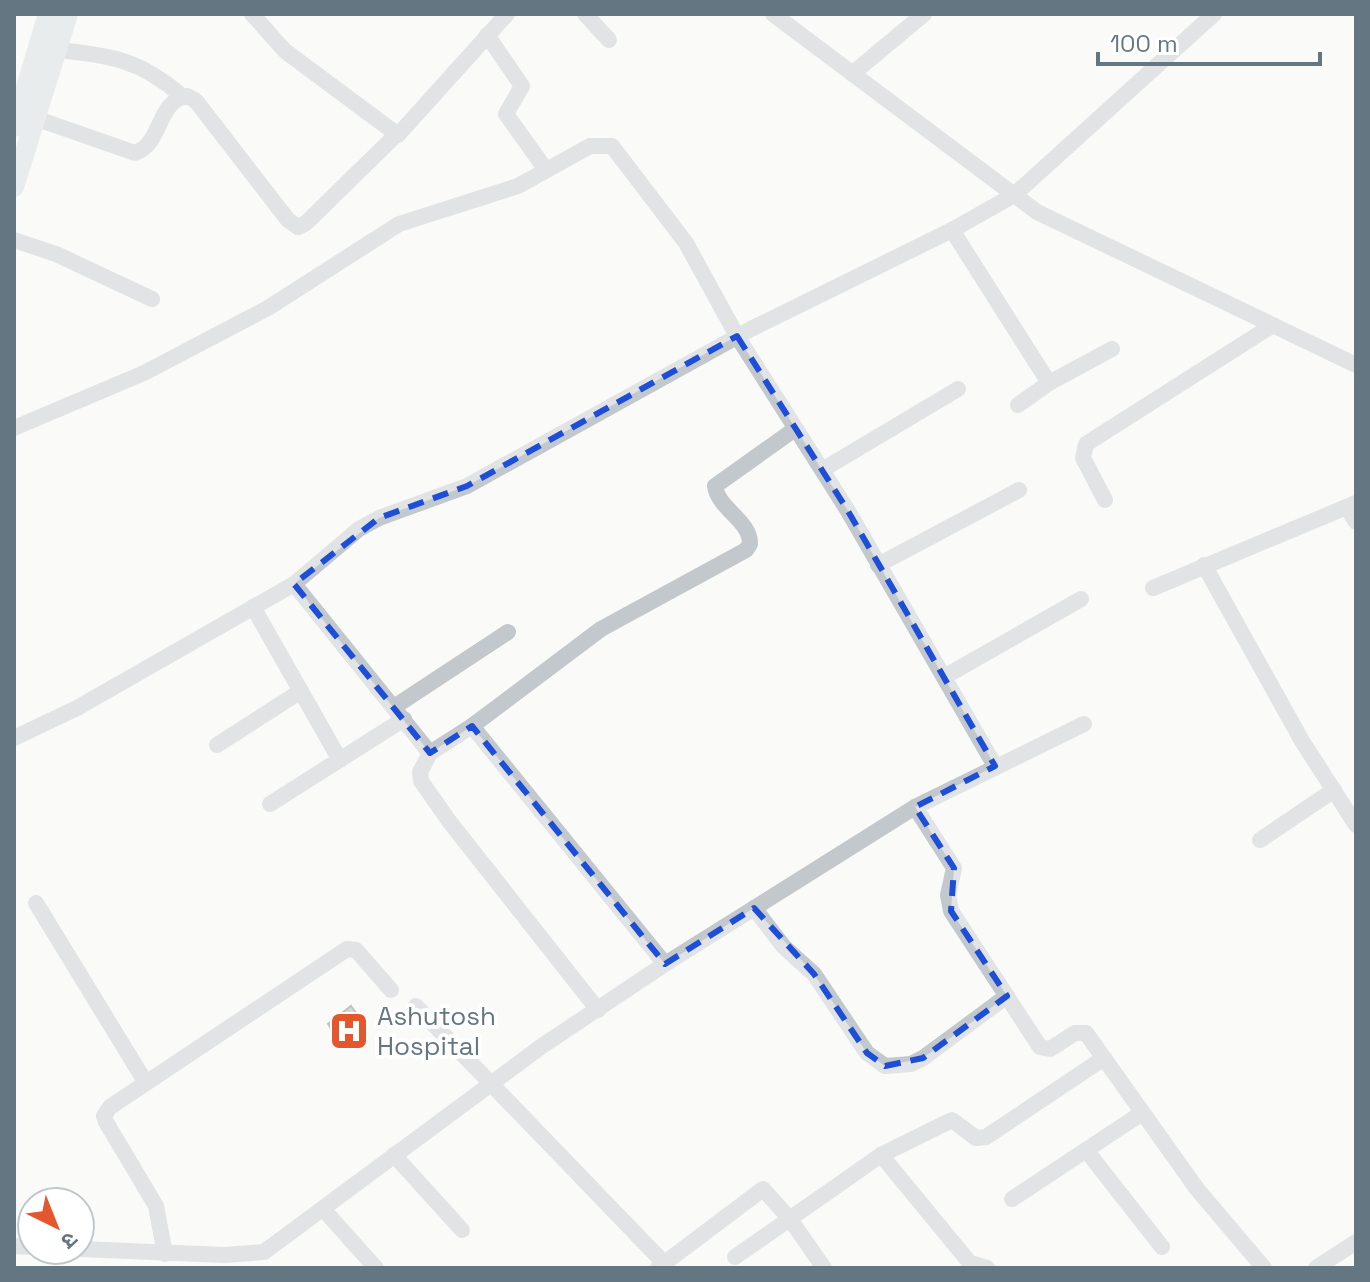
<svg xmlns="http://www.w3.org/2000/svg" width="1370" height="1282" font-family="'Space Grotesk','Noto Sans Devanagari',sans-serif">
	<style>
		.lines { fill: none; stroke-linecap: round; stroke-linejoin: round }
		.minor { stroke: #c3c8cc; stroke-width: 16 }
		.major { stroke: #d6dbdf; stroke-width: 20 }
		.wall { fill: #929a9f }
		.shaded-wall { fill: #777d82 }
		.building { fill: #aab3b9; stroke: #777d82; stroke-width: 2 }
		.marked { fill: none; stroke: #1d4ed8; stroke-width: 6; stroke-dasharray: 16 10; stroke-linejoin: round }
		.labels { text-anchor: middle; dominant-baseline: central; stroke-width: 8; stroke-linejoin: round; paint-order: stroke }
		.poi-label { font-size: 26px; fill: #657683; stroke: #fff; text-anchor: start }
	</style>
	<rect width="100%" height="100%" fill="#fafaf8"/>
	<g class="lines">
		<g class="minor">
			<polyline points="252,14 285,51 398,135 507,14"/>
			<polyline points="585,14 609,40"/>
			<polyline points="773,14 1037,212 1356,365"/>
			<polyline points="487,35 522,86 506,114 546,170"/>
			<path d="M57 50C111 55 141 60 183 97"/>
			<polyline points="852,74 924,14"/>
			<path d="M26 115 135 153C163 143 156 102 187 96L196 101 288 220 298 227 306 223 397 134"/>
			<polyline points="952,230 1049,383"/>
			<polyline points="14,240 56,254 152,299"/>
			<polyline points="1018,405 1049,383 1112,349"/>
			<polyline points="14,428 144,373 268,308 399,224 518,186 590,146 612,146 686,243 737,336 848,511 995,766"/>
			<polyline points="822,470 958,389"/>
			<polyline points="1105,500 1083,458 1086,444 1273,325"/>
			<polyline points="1347,508 1356,522"/>
			<polyline points="878,565 1019,490"/>
			<polyline points="1204,565 1302,741 1356,825"/>
			<polyline points="294,584 430,753"/>
			<polyline points="1153,588 1356,503"/>
			<polyline points="253,607 340,760"/>
			<polyline points="944,677 1081,599"/>
			<polyline points="394,707 508,632"/>
			<polyline points="472,726 665,964"/>
			<polyline points="14,738 77,708 294,584 359,529 379,518 467,486 751,329 952,230 1014,195 1214,14"/>
			<polyline points="217,745 301,691"/>
			<polyline points="270,804 404,719"/>
			<polyline points="915,807 954,868 948,895 951,911 1040,1047 1050,1049 1075,1033 1086,1033 1197,1189 1264,1268"/>
			<polyline points="1260,840 1334,790"/>
			<polyline points="36,903 146,1083"/>
			<polyline points="754,908 784,947 814,974 867,1053 885,1066 911,1064 923,1058 1007,996"/>
			<polyline points="416,1006 664,1263"/>
			<path d="M598 1010 449 821 421 781 420 772 430 753 472 726 601 629 746 550 750 544C751 521 718 509 715 486L795 429"/>
			<polyline points="1086,1150 1162,1247"/>
			<polyline points="394,1155 462,1230"/>
			<polyline points="881,1155 970,1263 987,1268"/>
			<polyline points="1012,1199 1142,1113"/>
			<polyline points="323,1209 376,1268"/>
			<polyline points="14,1246 32,1247"/>
			<polyline points="80,1249 225,1255 264,1252 542,1046 665,964 915,807 1084,724"/>
			<polyline points="165,1254 156,1206 106,1122 104,1116 110,1107 347,949 356,950 391,990"/>
			<polyline points="735,1257 881,1155 952,1120 976,1138 986,1137 1104,1058"/>
			<polyline points="658,1268 763,1189 790,1219 824,1268"/>
			<polyline points="1316,1268 1356,1242"/>
		</g>
		<g class="major">
			<polyline points="14,127 48,14"/>
			<polyline points="14,187 68,14"/>
		</g>
	</g>
	<polygon class="wall" points="360,1018 365,1030 341,1048 332,1036 328,1024"/>
	<polygon class="shaded-wall" points="360,1018 365,1030 341,1048 337,1036"/>
	<polygon class="building" points="351,1006 360,1018 337,1036 328,1024"/>
	<path d="M0 0H1370V1282H0ZM737 336 848 511 995 766 915 807 954 868 951 911 1007 996 923 1058 885 1066 867 1053 814 974 754 908 665 964 472 726 430 753 294 584 379 518 467 486Z" fill="#fafaf8" fill-opacity=".55" fill-rule="evenodd"/>
	<path class="marked" d="M737 336 848 511 995 766 915 807 954 868 951 911 1007 996 923 1058 885 1066 867 1053 814 974 754 908 665 964 472 726 430 753 294 584 379 518 467 486Z"/>
	<defs>
		<g id="hospital-square" transform="scale(2)"><rect x="-9" y="-9" width="18" height="18" rx="4" fill="#e4572e" stroke="#fff"/><path d="M-5-5h3v3.5h4V-5h3V5h-3V1.5h-4V5h-3Z" fill="#fff"/></g>
	</defs>
	<g fill-rule="evenodd">
		<use href="#hospital-square" x="349" y="1031"/>
	</g>
	<g class="labels">
		<g class="poi-label">
			<text x="377" y="1016">Ashutosh<tspan x="377" dy="30">Hospital</tspan></text>
		</g>
	</g>
	<rect width="1370" height="1282" fill="none" stroke="#657683" stroke-width="32"/>
	<g transform="translate(56 1226) rotate(137)"><circle r="38" fill="#ffffff" stroke="#c1c8cd" stroke-width="2"/>
	<path d="M0-6L14 30L0 20L-14 30Z" fill="#e4572e"/>
	<text y="-12" font-size="22" font-weight="bold" text-anchor="middle" fill="#657683">उ</text>
	</g>
	<path d="M1098 52v12h222v-12" fill="none" stroke="#657683" stroke-width="4"/>
	<text x="1110" y="52" font-size="24" fill="#657683" stroke="#ffffff" stroke-width="6" paint-order="stroke">100 m</text>
</svg>
